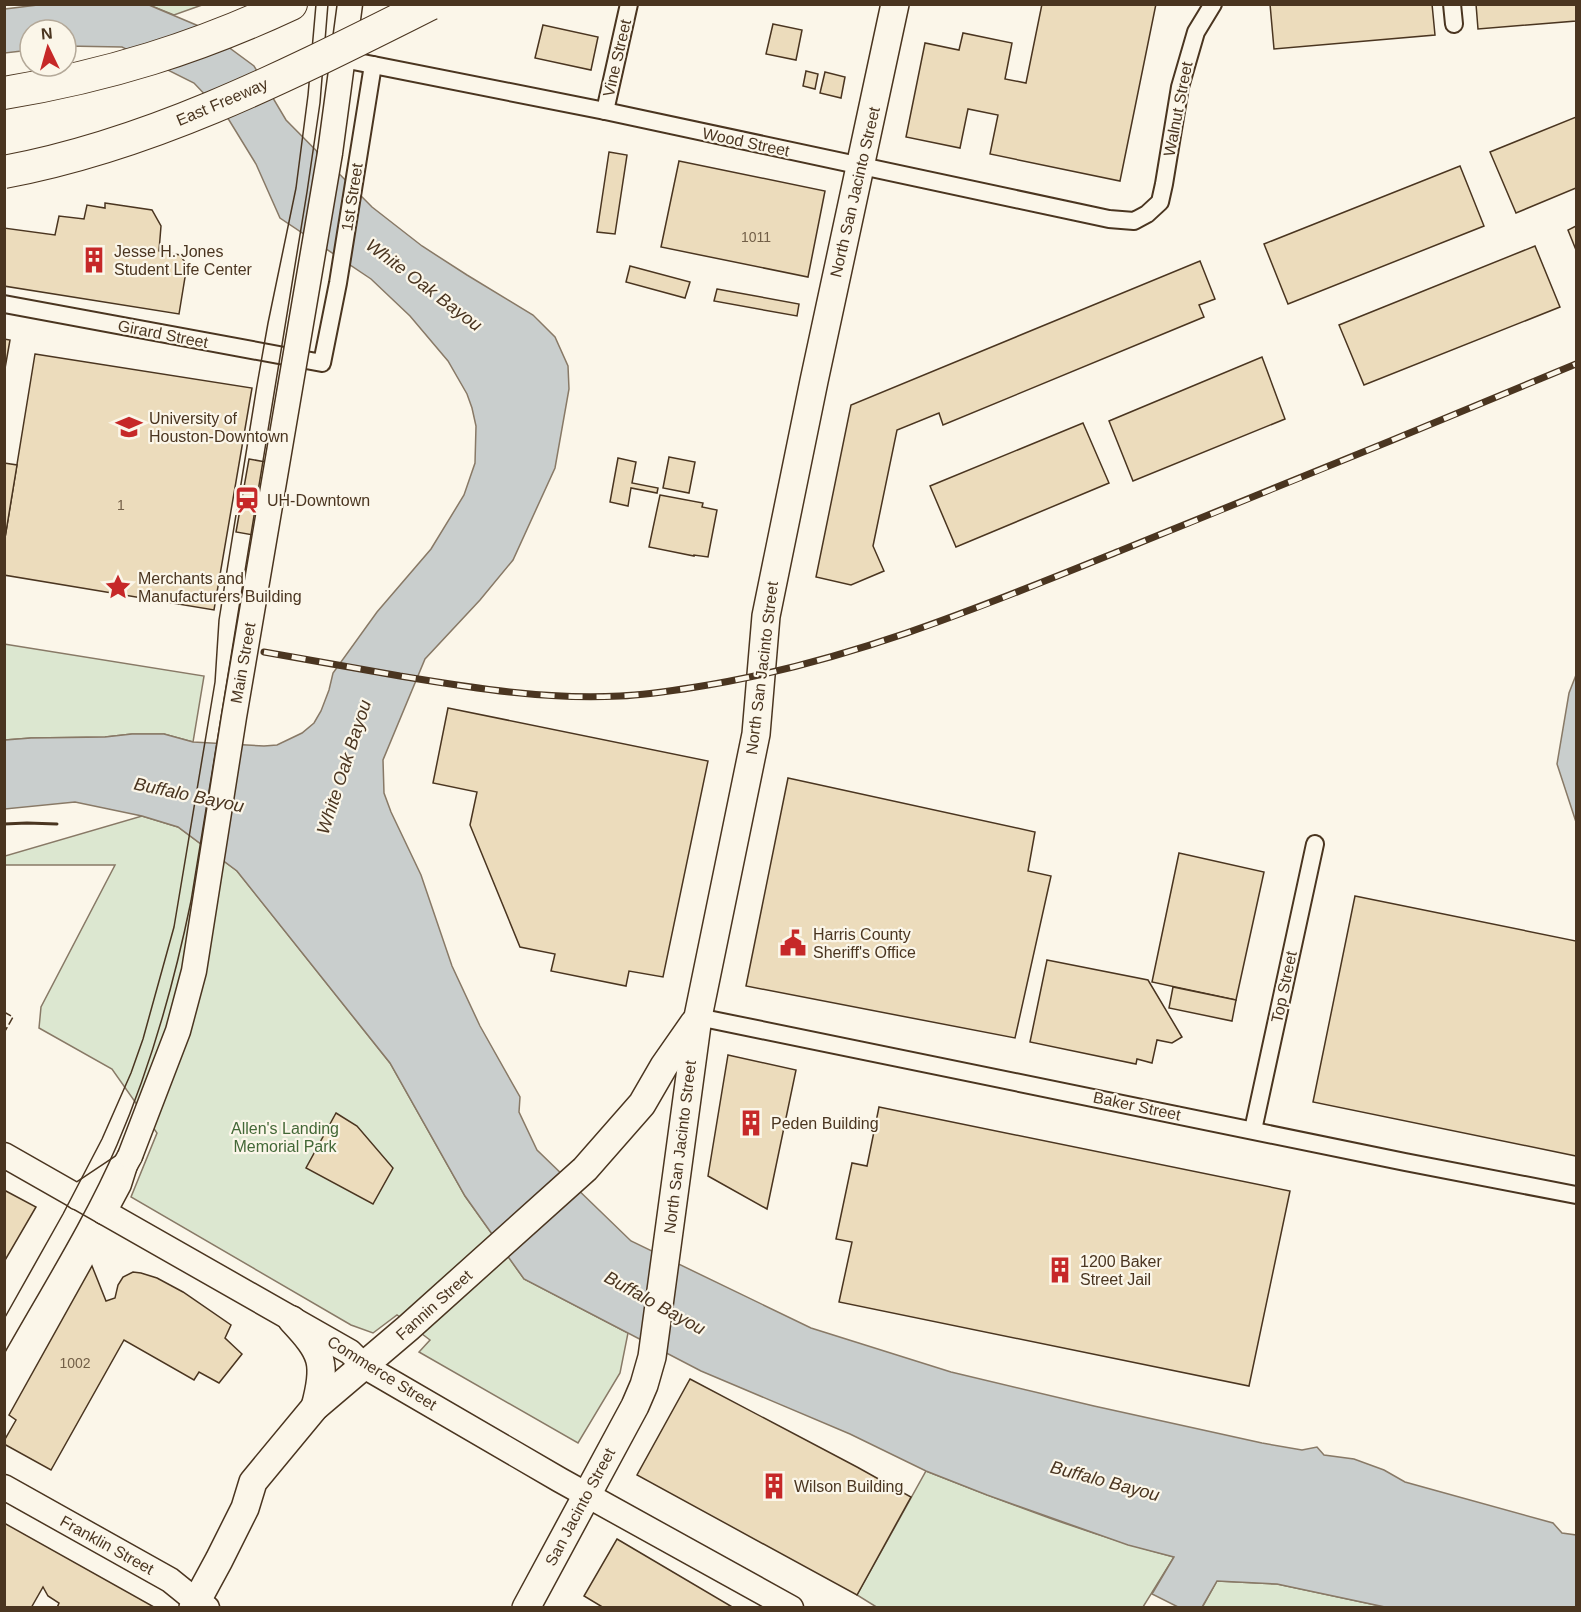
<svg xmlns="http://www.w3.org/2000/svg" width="1581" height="1612" font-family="Helvetica,sans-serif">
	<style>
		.green { fill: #dce7d0; stroke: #887966; stroke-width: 1.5 }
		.water { fill: #c9cecd; stroke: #887966; stroke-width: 1.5 }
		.building { fill: #ecdcbc; stroke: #4a3520; stroke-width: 1.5 }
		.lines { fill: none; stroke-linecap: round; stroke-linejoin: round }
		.street-casing { stroke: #4a3520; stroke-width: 20 }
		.secondary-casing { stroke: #4a3520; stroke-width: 27 }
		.primary-casing { stroke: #4a3520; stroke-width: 30 }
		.highway-casing { stroke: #4a3520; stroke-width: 34 }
		.street { stroke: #fbf6e9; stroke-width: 16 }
		.secondary { stroke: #fbf6e9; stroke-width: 24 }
		.primary { stroke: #fbf6e9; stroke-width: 27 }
		.highway { stroke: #fbf6e9; stroke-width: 32 }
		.tram { stroke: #4a3520; stroke-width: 1.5 }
		.rail-casing { stroke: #4a3520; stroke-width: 7 }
		.rail { stroke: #fbf6e9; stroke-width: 4.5; stroke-dasharray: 14; stroke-linecap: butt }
		.secondary-bridge-casing { stroke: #4a3520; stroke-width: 27; stroke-linecap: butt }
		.highway-bridge-casing { stroke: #4a3520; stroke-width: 34; stroke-linecap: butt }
		.secondary-bridge { stroke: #fbf6e9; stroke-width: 24 }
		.highway-bridge { stroke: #fbf6e9; stroke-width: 32 }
		.fence { stroke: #4a3520; stroke-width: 1.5; stroke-dasharray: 8 3; stroke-linecap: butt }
		.wall { stroke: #4a3520; stroke-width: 3 }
		.labels { text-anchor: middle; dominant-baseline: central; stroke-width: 4.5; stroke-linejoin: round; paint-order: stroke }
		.number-label { font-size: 14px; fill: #725f47 }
		.street-label { font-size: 16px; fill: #4a3520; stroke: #fbf6e9 }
		.poi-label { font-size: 16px; fill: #4a3520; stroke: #fbf6e9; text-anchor: start }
		.park-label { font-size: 16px; fill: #436837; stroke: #fbf6e9 }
		.water-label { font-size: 18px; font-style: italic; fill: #4a3520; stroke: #fbf6e9 }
	</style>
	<rect width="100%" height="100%" fill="#fbf6e9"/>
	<g class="green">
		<polygon points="149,5 202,5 174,15"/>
		<polygon points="4,644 204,676 193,742 164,734 132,734 105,737 31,738 5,740"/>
		<polygon points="142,816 178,827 237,871 390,1063 465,1196 524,1279 628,1333 620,1373 578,1443 419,1352 430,1340 397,1315 373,1333 351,1325 131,1197 157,1133 112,1069 39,1028 41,1007 115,865 5,865 5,856"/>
		<path d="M926 1471C1007 1503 1090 1535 1174 1557L1143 1607 878 1608 857 1595Z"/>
		<polygon points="1217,1581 1277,1584 1385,1607 1202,1608"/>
	</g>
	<g class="water">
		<polygon points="46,4 149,5 201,27 254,66 286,120 372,207 422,246 467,275 533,315 555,337 568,366 569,389 555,468 513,560 480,600 425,659 383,760 384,793 391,812 421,875 452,966 480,1026 520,1097 519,1112 537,1150 631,1241 811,1328 951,1372 1094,1406 1262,1443 1302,1450 1317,1447 1324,1455 1354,1459 1384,1470 1405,1482 1553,1523 1562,1533 1576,1535 1576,1607 1385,1607 1277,1584 1217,1581 1202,1607 1178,1607 1152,1594 1174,1557 1128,1545 987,1495 926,1471 850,1434 701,1371 524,1279 465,1196 390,1063 237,871 178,827 142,816 75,802 5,809 5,740 31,738 105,737 132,734 164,734 193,742 264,746 277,745 302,733 314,723 321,711 329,690 333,673 377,612 431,549 464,495 475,463 476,426 472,408 467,394 448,361 410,316 371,279 280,218 256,164 229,120 194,83 122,47 66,46 66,30 30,30 30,50 5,53 5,9"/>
		<polygon points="1576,675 1576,822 1557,764 1569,693"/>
	</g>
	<g class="building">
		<polygon points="1042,4 1156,4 1120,181 990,154 998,115 968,109 960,148 906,137 925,43 959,50 963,33 1012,43 1005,79 1026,83"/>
		<polygon points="1270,4 1432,4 1435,35 1274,49"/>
		<polygon points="1476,4 1576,4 1576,21 1478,29"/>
		<polygon points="773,24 802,30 796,60 766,54"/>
		<polygon points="543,25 598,37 591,70 535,58"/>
		<polygon points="806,71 818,74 815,89 803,86"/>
		<polygon points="825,72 845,77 841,98 820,93"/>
		<polygon points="1576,117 1576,188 1516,213 1490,152"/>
		<polygon points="609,152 627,155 615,234 597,232"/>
		<polygon points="679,161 825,191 808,277 661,247"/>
		<polygon points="1460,166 1484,226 1288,304 1264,244"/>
		<polygon points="105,203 152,210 161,226 159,251 180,255 187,265 179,314 4,286 4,228 55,235 59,216 84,219 87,205 105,208"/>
		<polygon points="1576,226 1576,250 1568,230"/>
		<polygon points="1535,246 1560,307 1364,385 1339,325"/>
		<polygon points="1200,261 1215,299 1199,305 1204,317 943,425 939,413 897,430 873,546 884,571 851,585 816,577 851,405"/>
		<polygon points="630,266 690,282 685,298 626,282"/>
		<polygon points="717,289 799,304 797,316 714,301"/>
		<polygon points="4,339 10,340 4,374"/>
		<polygon points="35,354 252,388 214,610 4,575 4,544"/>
		<polygon points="1262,357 1285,419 1133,481 1109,421"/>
		<polygon points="1083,423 1109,483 956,547 930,486"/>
		<polygon points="669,457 695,462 689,493 663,488"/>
		<polygon points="618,458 636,462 632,483 658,488 657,493 631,488 628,506 610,502"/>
		<polygon points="249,459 266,462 253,535 236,532"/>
		<polygon points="4,463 17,465 4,544"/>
		<polygon points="660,495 703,503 702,507 717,510 708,557 694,555 694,556 649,547"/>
		<polygon points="448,708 708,761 663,977 629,971 626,986 551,971 555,954 520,947 470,825 477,792 433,783"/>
		<polygon points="788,778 1035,832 1028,871 1051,876 1015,1038 746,986"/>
		<polygon points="1179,853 1264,872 1236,1000 1152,982"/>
		<polygon points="1355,896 1576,941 1576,1156 1313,1102"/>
		<polygon points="1047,960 1148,980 1182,1037 1172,1043 1157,1040 1152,1063 1137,1059 1136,1064 1030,1042"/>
		<polygon points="1173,987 1236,1000 1232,1021 1169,1008"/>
		<polygon points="728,1055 796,1070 767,1209 708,1176"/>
		<polygon points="879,1107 1290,1191 1249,1386 839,1302 852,1242 836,1239 852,1163 867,1166"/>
		<polygon points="336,1113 357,1126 393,1168 373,1204 306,1168"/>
		<polygon points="4,1190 36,1207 4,1262"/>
		<polygon points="92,1266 106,1301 115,1298 118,1285 123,1277 133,1272 141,1273 157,1278 183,1292 231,1325 225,1338 242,1354 219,1383 199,1372 194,1380 124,1340 51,1470 4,1444 4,1441 16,1420 9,1415"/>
		<polygon points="690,1379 857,1467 911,1497 857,1595 637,1475"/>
		<polygon points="4,1523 154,1607 57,1608 59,1603 48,1596 43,1587 31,1608 4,1608"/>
		<polygon points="617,1539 734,1608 604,1608 584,1596"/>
	</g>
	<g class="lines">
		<g class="street-casing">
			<g id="street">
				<polyline points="1452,4 1454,24"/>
				<polyline points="343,59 605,111 1109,219 1134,221 1147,214 1160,202 1164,184 1180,87 1196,32 1213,4"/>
				<polyline points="605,111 629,4"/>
				<polyline points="4,304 322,363 338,283 373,65"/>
				<polyline points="698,1017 1405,1162 1576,1195"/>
				<polyline points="1253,1130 1315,844"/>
			</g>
		</g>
		<g class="secondary-casing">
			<g id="secondary">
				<polyline points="330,153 350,4"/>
				<polyline points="4,1155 350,1352 364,1366 560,1480 791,1608"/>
				<polyline points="77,1197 125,1165"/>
				<polyline points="104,1212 119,1184 125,1165 130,1156"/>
				<polyline points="4,1487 170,1580 196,1601 207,1608"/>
			</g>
		</g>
		<g class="primary-casing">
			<g id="primary">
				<path d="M292 1320C323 1353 327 1363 315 1407"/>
				<polyline points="193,1608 219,1560 245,1508 253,1482 315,1407 408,1328 585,1169 642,1104 664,1066 694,1023"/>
				<polyline points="526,1608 635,1406 644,1385 652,1357 698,1017 756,734 766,616 814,381 895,4"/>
			</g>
		</g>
		<g class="highway-casing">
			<path id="highway" d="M4 93C107 76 197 48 291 4"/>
		</g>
		<use href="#street" class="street"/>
		<use href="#secondary" class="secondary"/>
		<use href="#primary" class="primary"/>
		<use href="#highway" class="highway"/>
		<g class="tram">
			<polyline points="4,1319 63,1214 102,1139 131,1073 143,1039 174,927 215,682 219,620 257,385 268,323 296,188 308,95 316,4"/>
			<path d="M4 1354C43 1285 86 1217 117 1145 151 1066 174 984 191 901L307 192 320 103 328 4"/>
		</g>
		<g class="rail-casing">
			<path id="rail" d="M264 652C310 660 355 668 400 676 473 688 546 700 620 696 645 695 671 691 696 687 844 664 984 606 1122 550 1274 489 1425 427 1576 364"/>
		</g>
		<use href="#rail" class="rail"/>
		<g class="secondary-bridge-casing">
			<polyline id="secondary-bridge" points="130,1156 178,1031 194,971 234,717 330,153"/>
		</g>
		<g class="highway-bridge-casing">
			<path id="highway-bridge" d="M4 172C155 144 294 72 430 4"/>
		</g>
		<use href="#secondary-bridge" class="secondary-bridge"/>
		<use href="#highway-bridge" class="highway-bridge"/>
		<polyline class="fence" points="4,1012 13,1017 4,1033"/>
		<polyline class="wall" points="4,824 27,823 57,824"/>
	</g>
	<defs>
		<g id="building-bare" transform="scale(2.07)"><path d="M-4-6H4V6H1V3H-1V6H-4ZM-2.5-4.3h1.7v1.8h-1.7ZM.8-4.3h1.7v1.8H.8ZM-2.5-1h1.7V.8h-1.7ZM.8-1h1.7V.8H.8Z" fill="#c62828" stroke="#fbf6e9" stroke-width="2.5" paint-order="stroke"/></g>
		<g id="university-bare" transform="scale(2.07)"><path d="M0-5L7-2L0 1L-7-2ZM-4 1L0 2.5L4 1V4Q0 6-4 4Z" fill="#c62828" stroke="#fbf6e9" stroke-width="2.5" paint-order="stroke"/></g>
		<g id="station-bare" transform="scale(2.07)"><path d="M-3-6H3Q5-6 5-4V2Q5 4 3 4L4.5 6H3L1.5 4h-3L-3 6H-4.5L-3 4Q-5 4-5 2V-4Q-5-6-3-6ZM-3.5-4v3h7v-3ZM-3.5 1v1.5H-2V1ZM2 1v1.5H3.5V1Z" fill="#c62828" stroke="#fbf6e9" stroke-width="2.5" paint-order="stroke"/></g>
		<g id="sight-bare" transform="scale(2.07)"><path d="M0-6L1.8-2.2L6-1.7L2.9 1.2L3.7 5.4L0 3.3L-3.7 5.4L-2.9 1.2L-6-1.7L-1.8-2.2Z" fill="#c62828" stroke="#fbf6e9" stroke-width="2.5" paint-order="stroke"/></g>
		<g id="civic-bare" transform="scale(2.07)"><path d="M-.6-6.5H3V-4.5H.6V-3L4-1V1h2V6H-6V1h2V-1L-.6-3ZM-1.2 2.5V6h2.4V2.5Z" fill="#c62828" stroke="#fbf6e9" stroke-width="2.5" paint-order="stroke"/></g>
	</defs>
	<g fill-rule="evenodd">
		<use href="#building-bare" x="94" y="260"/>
		<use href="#university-bare" x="129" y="427"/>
		<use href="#station-bare" x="247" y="500"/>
		<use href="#sight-bare" x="118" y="587"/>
		<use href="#civic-bare" x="793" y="943"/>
		<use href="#building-bare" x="751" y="1123"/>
		<use href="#building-bare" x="1060" y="1270"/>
		<use href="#building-bare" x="774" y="1486"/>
	</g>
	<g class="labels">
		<g class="number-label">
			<text x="756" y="237">1011</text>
			<text x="121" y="505">1</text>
			<text x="75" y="1363">1002</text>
		</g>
		<g class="street-label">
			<text transform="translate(617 58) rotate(-77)">Vine Street</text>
			<text transform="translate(222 102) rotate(-23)">East Freeway</text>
			<text transform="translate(1178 109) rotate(-79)">Walnut Street</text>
			<text transform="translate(746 142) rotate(12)">Wood Street</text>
			<text transform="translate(855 192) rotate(-77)">North San Jacinto Street</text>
			<text transform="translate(352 197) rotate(-81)">1st Street</text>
			<text transform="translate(163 334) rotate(11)">Girard Street</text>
			<text transform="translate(243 663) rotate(-80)">Main Street</text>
			<text transform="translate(762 668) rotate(-83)">North San Jacinto Street</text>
			<text transform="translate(1284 987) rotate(-78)">Top Street</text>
			<text transform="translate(1137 1106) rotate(12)">Baker Street</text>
			<text transform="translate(680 1147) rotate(-83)">North San Jacinto Street</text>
			<text transform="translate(434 1305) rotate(-42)">Fannin Street</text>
			<text transform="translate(382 1373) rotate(32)">Commerce Street</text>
			<text transform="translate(580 1507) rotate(-62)">San Jacinto Street</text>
			<text transform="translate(107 1545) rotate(29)">Franklin Street</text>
		</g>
		<g class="poi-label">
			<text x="114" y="251">Jesse H. Jones<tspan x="114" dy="18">Student Life Center</tspan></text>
			<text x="149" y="418">University of<tspan x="149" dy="18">Houston-Downtown</tspan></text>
			<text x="267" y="500">UH-Downtown</text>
			<text x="138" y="578">Merchants and<tspan x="138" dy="18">Manufacturers Building</tspan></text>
			<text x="813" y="934">Harris County<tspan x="813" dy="18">Sheriff's Office</tspan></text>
			<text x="771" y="1123">Peden Building</text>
			<text x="1080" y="1261">1200 Baker<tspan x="1080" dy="18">Street Jail</tspan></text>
			<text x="794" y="1486">Wilson Building</text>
		</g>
		<g class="park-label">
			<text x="285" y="1128">Allen's Landing<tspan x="285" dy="18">Memorial Park</tspan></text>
		</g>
		<g class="water-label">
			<text transform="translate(424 285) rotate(37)">White Oak Bayou</text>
			<text transform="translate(344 767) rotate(-72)">White Oak Bayou</text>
			<text transform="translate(189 795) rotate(12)">Buffalo Bayou</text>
			<text transform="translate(655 1303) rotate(29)">Buffalo Bayou</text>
			<text transform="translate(1105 1481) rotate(15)">Buffalo Bayou</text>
		</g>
	</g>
	<rect width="1581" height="1612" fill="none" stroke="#4a3520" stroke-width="12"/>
	<g transform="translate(48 48) rotate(355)"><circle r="28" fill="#fbf6e9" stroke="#b4a999" stroke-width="1.5"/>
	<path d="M0-4.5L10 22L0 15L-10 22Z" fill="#c62828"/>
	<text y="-9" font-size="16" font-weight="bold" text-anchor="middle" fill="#4a3520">N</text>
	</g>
</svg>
